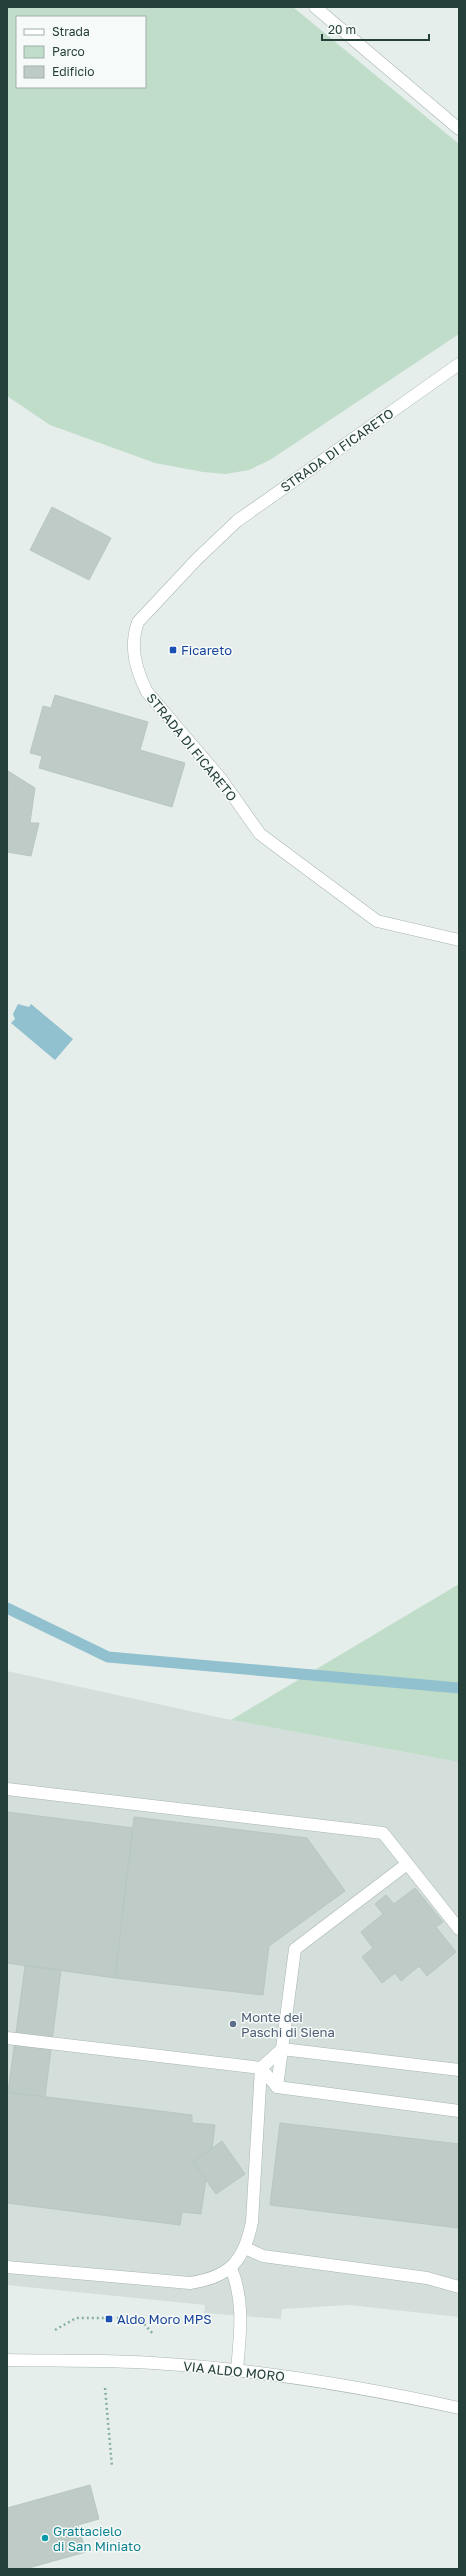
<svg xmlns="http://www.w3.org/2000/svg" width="466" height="2576" font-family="'Golos Text',sans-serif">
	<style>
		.built { fill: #d4deda }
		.green { fill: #c0ddca; fill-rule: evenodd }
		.water { fill: #91c1cf }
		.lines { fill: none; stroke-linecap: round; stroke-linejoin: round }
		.stream { stroke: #91c1cf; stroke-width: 11 }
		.building { fill: #becbc7; stroke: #b8c7c2 }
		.service-casing { stroke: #a8b6b2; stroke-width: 13 }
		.minor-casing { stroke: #a8b6b2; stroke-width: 13 }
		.tertiary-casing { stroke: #a8b6b2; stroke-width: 13 }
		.path { stroke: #88afa6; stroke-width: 2.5; stroke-dasharray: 2 3; stroke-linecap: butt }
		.service { stroke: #fff; stroke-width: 12 }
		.minor { stroke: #fff; stroke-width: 12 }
		.tertiary { stroke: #fff; stroke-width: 12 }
		.transit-dot { fill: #1a4fb4; stroke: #f6faf8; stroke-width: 1.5 }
		.service-dot { fill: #5c6f8a; stroke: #f6faf8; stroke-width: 1.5 }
		.culture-dot { fill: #0f9aa8; stroke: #f6faf8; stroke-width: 1.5 }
		.labels { text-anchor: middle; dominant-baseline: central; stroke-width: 3; stroke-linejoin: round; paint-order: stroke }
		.street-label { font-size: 13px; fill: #253f3a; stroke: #f6faf8 }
		.transit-label { font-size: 13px; fill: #164399; stroke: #f6faf8; text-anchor: start }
		.service-label { font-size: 13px; fill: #4e5e75; stroke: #f6faf8; text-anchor: start }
		.culture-label { font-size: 13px; fill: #0d838f; stroke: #f6faf8; text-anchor: start }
	</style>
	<rect width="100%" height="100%" fill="#e6eeeb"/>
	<polygon class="built" points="7,1671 231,1720 459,1762 459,2317 349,2305 282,2309 281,2319 204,2313 205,2305 7,2285"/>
	<g class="green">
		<path d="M7 7H293L459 144V334L270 460 249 470 226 474 203 472 155 463 50 425 7 396ZM17 17H145V87H17Z"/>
		<polygon points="459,1584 459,1762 231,1720"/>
	</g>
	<polygon class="water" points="18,1004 29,1007 31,1004 73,1039 55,1060 11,1023 15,1019 13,1014"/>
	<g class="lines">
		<polyline class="stream" points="7,1608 108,1657 459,1688"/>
	</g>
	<g class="building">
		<polygon points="52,507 111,538 89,580 30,550"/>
		<polygon points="55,695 148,722 140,750 185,763 172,807 39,768 42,756 30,753 43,706 51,708"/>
		<polygon points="8,771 35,788 30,823 39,823 31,856 7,852"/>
		<polygon points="7,1812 133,1828 115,1978 7,1963"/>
		<polygon points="134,1817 307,1838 345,1891 269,1946 263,1995 115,1978"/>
		<polygon points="415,1888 443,1922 436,1927 456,1952 427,1976 419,1966 401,1981 395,1973 382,1983 362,1957 373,1948 361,1932 383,1914 375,1904 386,1895 394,1904"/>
		<polygon points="25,1966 61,1970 45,2097 8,2092"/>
		<polygon points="7,2092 192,2115 192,2123 215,2125 212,2149 193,2162 206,2179 201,2214 182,2212 180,2225 7,2203"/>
		<polygon points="280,2123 459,2144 459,2228 270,2205"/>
		<polygon points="222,2141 245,2174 216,2194 193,2162"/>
		<polygon points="90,2485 99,2519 78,2525 86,2552 25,2569 7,2569 7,2508"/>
	</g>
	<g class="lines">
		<g class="service-casing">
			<g id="service">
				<polyline points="315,7 459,129"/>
				<polyline points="7,1789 383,1833 459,1929"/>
				<polyline points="7,2038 261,2068 277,2087 459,2111"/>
				<polyline points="277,2087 295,1949 407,1864"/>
				<polyline points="245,2248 263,2256 427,2278 459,2287"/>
				<path d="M7 2267 190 2283C230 2277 244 2261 252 2222L261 2068 282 2049 459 2070"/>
				<path d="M231 2268C245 2302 240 2335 237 2370"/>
			</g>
		</g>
		<g class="minor-casing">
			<path id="minor" d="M459 364 237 521 197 559 138 622C129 647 136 670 147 692L221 779 260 834 377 921 459 940"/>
		</g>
		<g class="tertiary-casing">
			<path id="tertiary" d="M7 2360C55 2361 104 2360 153 2363 256 2369 358 2386 459 2408"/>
		</g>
		<g class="path">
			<polyline points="55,2330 76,2318 139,2318 154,2335"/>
			<polyline points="105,2388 112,2467"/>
		</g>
		<use href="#service" class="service"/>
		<use href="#minor" class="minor"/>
		<use href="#tertiary" class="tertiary"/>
	</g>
	<g class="transit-dot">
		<rect x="169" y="646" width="8" height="8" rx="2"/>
		<rect x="105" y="2315" width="8" height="8" rx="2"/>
	</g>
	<circle class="service-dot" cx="233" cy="2024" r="4"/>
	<circle class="culture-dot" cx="45" cy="2538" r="4"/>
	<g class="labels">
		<g class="street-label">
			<text transform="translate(337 450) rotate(-35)">STRADA DI FICARETO</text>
			<text transform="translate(192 747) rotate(51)">STRADA DI FICARETO</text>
			<text transform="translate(234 2371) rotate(6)">VIA ALDO MORO</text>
		</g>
		<g class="transit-label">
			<text x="181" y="650">Ficareto</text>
			<text x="117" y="2319">Aldo Moro MPS</text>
		</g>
		<g class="service-label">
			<text x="241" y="2017">Monte dei<tspan x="241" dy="15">Paschi di Siena</tspan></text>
		</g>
		<g class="culture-label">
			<text x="53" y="2531">Grattacielo<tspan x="53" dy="15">di San Miniato</tspan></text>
		</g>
	</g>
	<rect width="466" height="2576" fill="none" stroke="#253f3a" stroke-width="16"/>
	<rect x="16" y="16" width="130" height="72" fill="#f6faf8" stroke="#a2afac"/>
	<rect x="24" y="29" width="20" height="6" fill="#ffffff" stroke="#a2afac"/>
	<text x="52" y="36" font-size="12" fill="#253f3a">Strada</text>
	<rect x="24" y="46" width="20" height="12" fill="#c0ddca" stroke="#a2afac"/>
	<text x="52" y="56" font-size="12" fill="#253f3a">Parco</text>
	<rect x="24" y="66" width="20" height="12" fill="#becbc7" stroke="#a2afac"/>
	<text x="52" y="76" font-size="12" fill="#253f3a">Edificio</text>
	<path d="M322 34v6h107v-6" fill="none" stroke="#253f3a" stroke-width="2"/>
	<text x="328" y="34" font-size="12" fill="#253f3a" stroke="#f6faf8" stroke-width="3" paint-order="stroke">20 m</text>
</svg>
